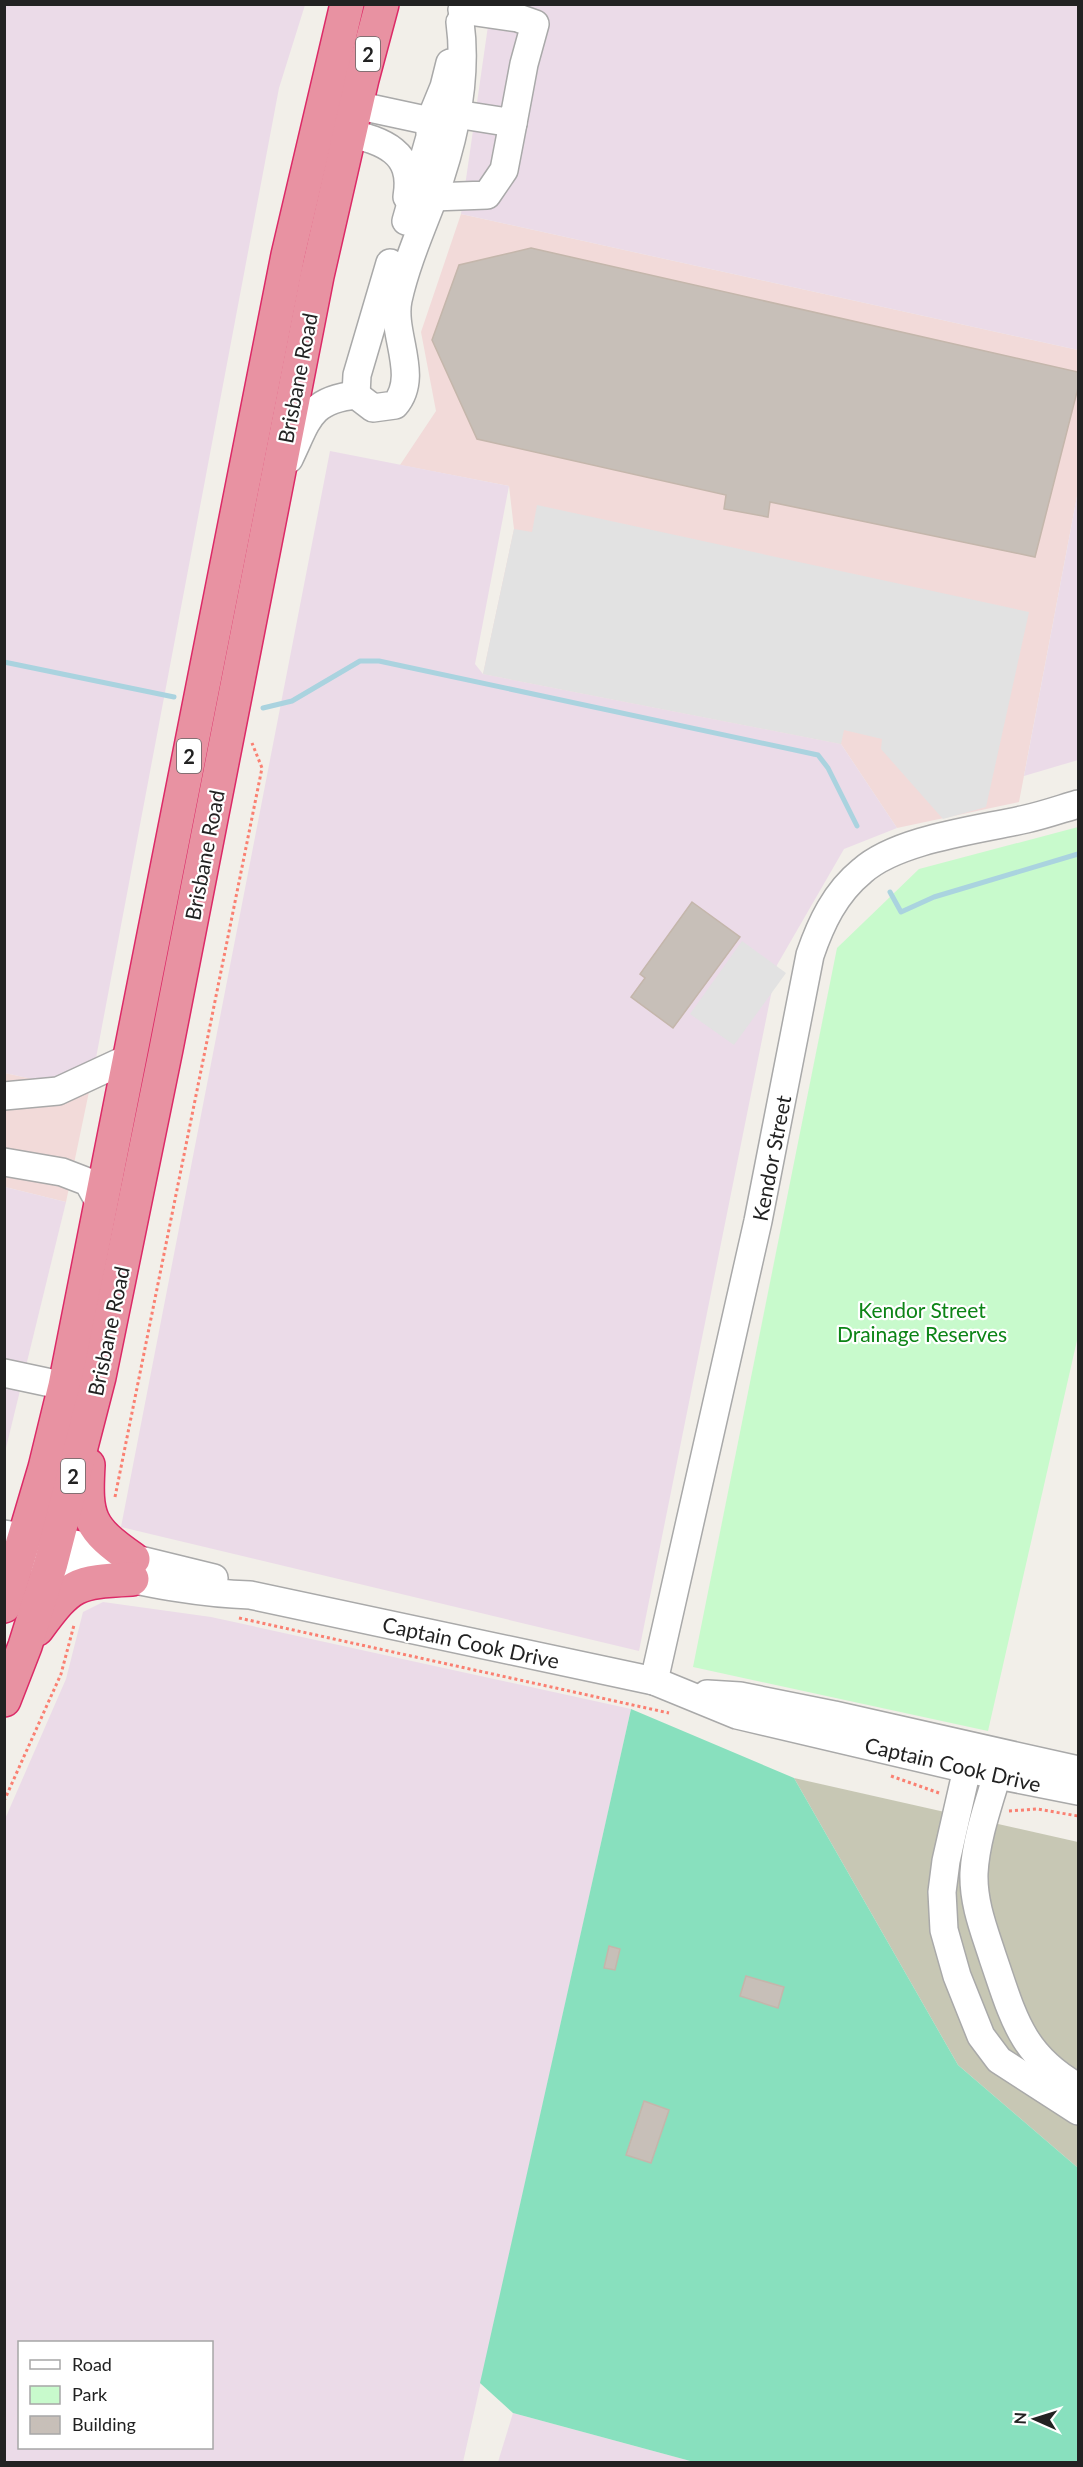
<svg xmlns="http://www.w3.org/2000/svg" width="1083" height="2467" font-family="Lato,sans-serif">
	<style>
		.commercial { fill: #f2dad9 }
		.industrial { fill: #ebdbe8; fill-rule: evenodd }
		.construction { fill: #c7c7b4 }
		.park { fill: #c8facc }
		.pitch { fill: #88e0be }
		.parking { fill: #e2e2e2 }
		.lines { fill: none; stroke-linecap: round; stroke-linejoin: round }
		.stream { stroke: #aad3df; stroke-width: 5 }
		.building { fill: #c7bfb8; stroke: #c4b6ab; stroke-width: 1.5 }
		.minor-casing { stroke: #a9a9a9; stroke-width: 30 }
		.highway-casing { stroke: #dc2a67; stroke-width: 36 }
		.path { stroke: #fa8072; stroke-width: 3; stroke-dasharray: 3 3; stroke-linecap: butt }
		.minor { stroke: #fff; stroke-width: 27 }
		.highway { stroke: #e892a2; stroke-width: 33 }
		.labels { text-anchor: middle; dominant-baseline: central; stroke-width: 4.5; stroke-linejoin: round; paint-order: stroke }
		.shield { fill: #fff; stroke: #646464; stroke-width: 1.5 }
		.shield-label { font-size: 20px; font-weight: bold; fill: #222 }
		.street-label { font-size: 21px; fill: #222; stroke: #fff }
		.park-label { font-size: 21px; fill: #0c8416; stroke: #fff }
	</style>
	<rect width="100%" height="100%" fill="#f2efe9"/>
	<g class="commercial">
		<polygon points="461,214 1078,350 1078,491 1019,802 897,828 841,744 483,674 514,529 509,486 400,465 436,411 421,332"/>
		<polygon points="96,1058 66,1202 5,1187 5,1073 46,1082"/>
	</g>
	<g class="industrial">
		<polygon points="5,5 305,5 279,88 96,1058 46,1082 5,1073"/>
		<polygon points="491,5 1078,5 1078,350 461,214"/>
		<polygon points="330,451 509,486 475,664 483,674 841,744 897,828 844,849 777,965 639,1651 121,1527"/>
		<polygon points="1078,491 1078,760 1024,776"/>
		<polygon points="5,1187 66,1202 5,1452"/>
		<path d="M103 1602 211 1617 631 1709 463 2462H5V1819L66 1679 83 1612ZM20 2342H212V2448H20Z"/>
		<polygon points="513,2413 694,2462 498,2462"/>
	</g>
	<polygon class="construction" points="794,1778 1078,1842 1078,2168 958,2065"/>
	<polygon class="park" points="1078,827 1078,1336 988,1731 693,1667 837,948 919,869"/>
	<polygon class="pitch" points="631,1709 794,1778 958,2065 1078,2168 1078,2462 694,2462 513,2413 480,2383"/>
	<g class="parking">
		<polygon points="537,505 1029,612 986,807 943,819 881,749 882,739 844,730 841,744 483,674 514,529 532,532"/>
		<polygon points="742,941 786,973 734,1045 690,1014"/>
	</g>
	<g class="lines">
		<g class="stream">
			<polyline points="4,662 174,697"/>
			<polyline points="263,708 292,701 360,661 379,661 818,755 828,768 857,826"/>
			<polyline points="890,892 901,912 934,897 1078,854"/>
		</g>
	</g>
	<g class="building">
		<polygon points="531,248 1078,372 1078,388 1035,557 770,502 768,517 724,509 726,495 477,439 432,340 459,265"/>
		<polygon points="692,902 740,937 673,1028 631,997 645,978 640,974"/>
		<polygon points="609,1946 620,1949 615,1970 604,1968"/>
		<polygon points="746,1976 784,1987 778,2008 740,1996"/>
		<polygon points="644,2101 669,2110 651,2163 626,2155"/>
	</g>
	<g class="lines">
		<g class="minor-casing">
			<g id="minor">
				<polyline points="337,101 430,121 438,135"/>
				<polyline points="456,114 513,123 524,64 535,24 518,18 462,10"/>
				<path d="M330 127C371 140 416 143 407 197"/>
				<polyline points="433,197 487,195 504,170 513,123"/>
				<polyline points="406,221 430,137 430,121 444,87 450,63"/>
				<polyline points="356,395 357,375 390,263"/>
				<path d="M289 459C308 420 309 400 356 395L373 408 395 405C420 376 391 334 398 300 406 264 421 230 434 196 454 141 468 81 460 22"/>
				<polyline points="4,1096 58,1091 129,1058"/>
				<polyline points="4,1162 62,1172 88,1182 101,1205"/>
				<polyline points="4,1373 65,1386"/>
				<polyline points="4,1534 75,1544 214,1578"/>
				<path d="M32 1560C105 1572 176 1593 250 1595L654 1681 737 1715 967 1769 1078 1791"/>
				<path d="M654 1681 758 1221 810 955C821 923 835 893 862 871 898 839 978 830 1026 819 1044 815 1061 809 1078 804"/>
				<polyline points="707,1694 740,1696 834,1715 1078,1770"/>
				<polyline points="972,1747 946,1861 942,1892 944,1930 957,1976 981,2036 999,2060 1078,2111"/>
				<path d="M1002 1758C992 1795 976 1835 974 1873 973 1903 984 1930 993 1958 1013 2016 1021 2055 1078 2087"/>
			</g>
		</g>
		<g class="highway-casing">
			<g id="highway">
				<path d="M88 1465C85 1517 88 1528 133 1559"/>
				<polyline points="4,1606 45,1468 65,1386 288,255 347,4"/>
				<path d="M37 1629C71 1583 75 1582 132 1579"/>
				<polyline points="4,1700 25,1646 51,1563 99,1377 166,1049 317,276 362,79 382,4"/>
			</g>
		</g>
		<g class="path">
			<polyline points="115,1497 262,768 252,743"/>
			<polyline points="239,1618 669,1713"/>
			<polyline points="891,1776 939,1793"/>
			<polyline points="4,1801 61,1674 74,1625"/>
			<polyline points="1009,1811 1037,1809 1078,1816"/>
		</g>
		<use href="#minor" class="minor"/>
		<use href="#highway" class="highway"/>
	</g>
	<g class="labels">
		<g class="shield">
			<rect x="356" y="37" width="24" height="34" rx="4.5"/>
			<rect x="177" y="739" width="24" height="34" rx="4.5"/>
			<rect x="61" y="1459" width="24" height="34" rx="4.5"/>
		</g>
		<g class="shield-label">
			<text x="368" y="54">2</text>
			<text x="189" y="756">2</text>
			<text x="73" y="1476">2</text>
		</g>
		<g class="street-label">
			<text transform="translate(297 378) rotate(-79)">Brisbane Road</text>
			<text transform="translate(204 855) rotate(-79)">Brisbane Road</text>
			<text transform="translate(771 1158) rotate(-79)">Kendor Street</text>
			<text transform="translate(108 1331) rotate(-78)">Brisbane Road</text>
			<text transform="translate(471 1642) rotate(12)">Captain Cook Drive</text>
			<text transform="translate(953 1764) rotate(13)">Captain Cook Drive</text>
		</g>
		<g class="park-label">
			<text x="922" y="1309">Kendor Street<tspan x="922" dy="24">Drainage Reserves</tspan></text>
		</g>
	</g>
	<rect width="1083" height="2467" fill="none" stroke="#222222" stroke-width="12"/>
	<rect x="18" y="2341" width="195" height="108" fill="#ffffff" stroke="#a7a7a7" stroke-width="1.5"/>
	<rect x="30" y="2360" width="30" height="9" fill="#ffffff" stroke="#a7a7a7" stroke-width="1.5"/>
	<text x="72" y="2371" font-size="18" fill="#222222">Road</text>
	<rect x="30" y="2386" width="30" height="18" fill="#c8facc" stroke="#a7a7a7" stroke-width="1.5"/>
	<text x="72" y="2401" font-size="18" fill="#222222">Park</text>
	<rect x="30" y="2416" width="30" height="18" fill="#c7bfb8" stroke="#a7a7a7" stroke-width="1.5"/>
	<text x="72" y="2431" font-size="18" fill="#222222">Building</text>
	<g transform="translate(1035 2419) rotate(273)" stroke="#ffffff" stroke-width="4.5" paint-order="stroke">
	<path d="M0-4.5L10 22L0 15L-10 22Z" fill="#222222"/>
	<text y="-9" font-size="16" font-weight="bold" text-anchor="middle" fill="#222222">N</text>
	</g>
</svg>
